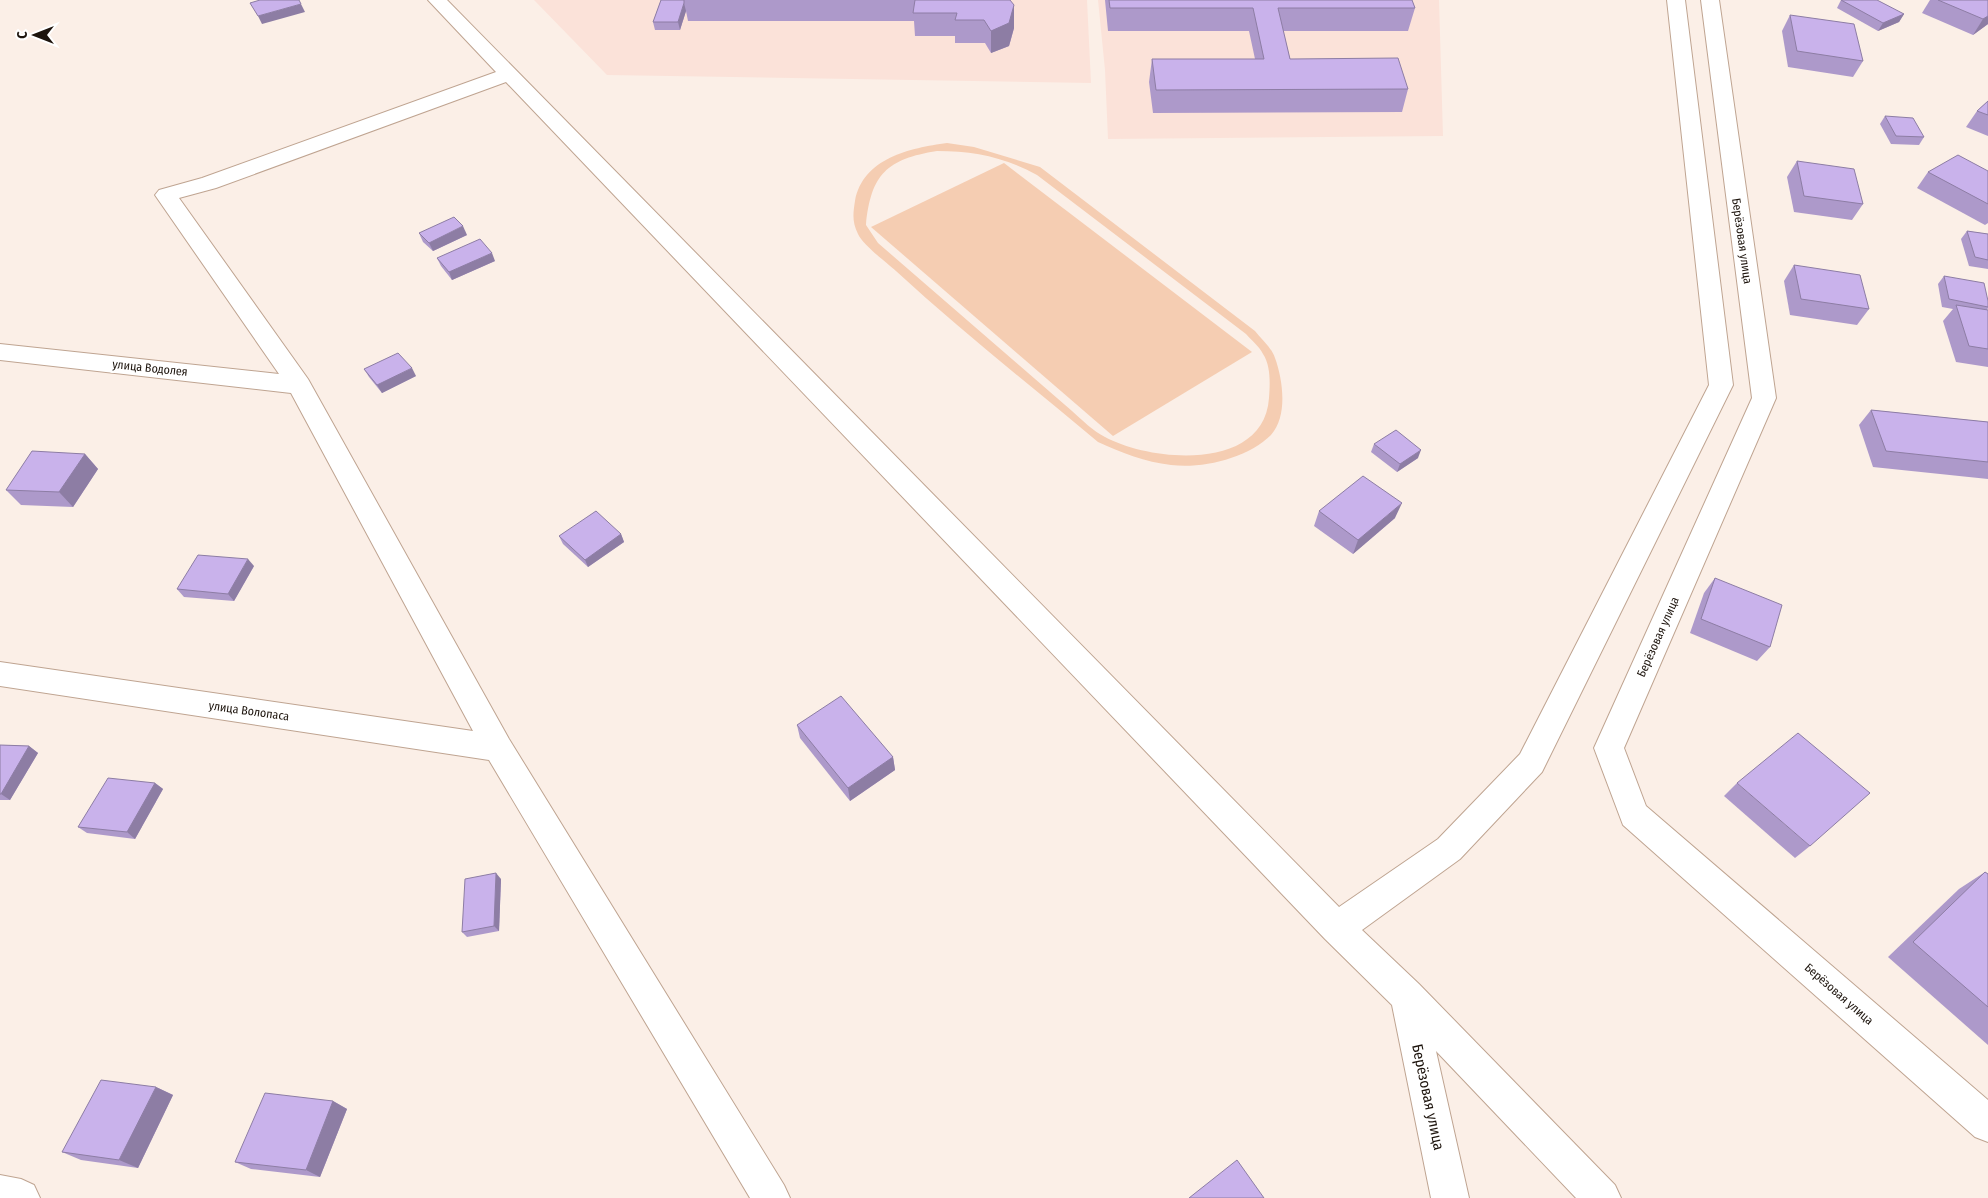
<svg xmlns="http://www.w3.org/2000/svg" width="1988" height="1198" font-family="'Fira Sans Condensed',sans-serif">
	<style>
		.education { fill: #fbe2d9 }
		.green { fill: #f5cdb2; fill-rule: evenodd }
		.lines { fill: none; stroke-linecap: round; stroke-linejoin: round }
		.minor-casing { stroke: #bfa491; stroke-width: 2 }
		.minor { fill: #fff; fill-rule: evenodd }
		.wall { fill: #ad99ca }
		.shaded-wall { fill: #8d7da4 }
		.building { fill: #c9b2eb; stroke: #8d7da4 }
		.labels { text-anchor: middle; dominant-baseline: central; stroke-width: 5; stroke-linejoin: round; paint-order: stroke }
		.street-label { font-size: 12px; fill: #1d140d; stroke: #fff }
		.near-street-label { font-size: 15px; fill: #1d140d; stroke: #fff }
	</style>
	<rect width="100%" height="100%" fill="#fbefe7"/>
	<g class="education">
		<polygon points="534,0 1087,0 1091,83 607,75"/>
		<polygon points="1098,0 1439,0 1443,136 1108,139 1105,70"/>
	</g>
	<g class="green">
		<path d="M947 143 974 147 1040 167 1255 331C1261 339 1272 348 1275 358 1283 380 1288 416 1271 435 1248 458 1203 469 1171 465 1145 462 1122 453 1098 442 1031 386 961 331 896 271 886 262 863 245 858 234 852 222 853 214 855 201 863 158 910 148 947 143ZM937 151C974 151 1004 157 1037 175L1246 334C1251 340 1259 346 1263 354 1271 366 1270 384 1269 398 1264 472 1151 462 1105 437 1093 431 1082 420 1072 411L878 243 866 225C871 174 887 159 937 151Z"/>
		<polygon points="1004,163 1252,352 1113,436 871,227"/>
	</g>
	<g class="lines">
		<g class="minor-casing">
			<g id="minor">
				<polygon points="428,0 447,0 1339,907 1438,839 1520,754 1709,385 1667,0 1685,0 1733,385 1542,772 1460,859 1362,930 1419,984 1615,1185 1621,1198 1576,1198 1436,1051 1469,1198 1431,1198 1392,1005 1325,939 506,82 216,188 179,198 308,379 509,739 784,1185 790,1198 750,1198 489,760 0,686 0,662 473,731 291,393 0,360 0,344 279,374 155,195 159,190 202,178 496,72"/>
				<polygon points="1701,0 1719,0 1776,398 1624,748 1646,806 1988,1100 1988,1142 1975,1137 1623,825 1594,748 1752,398"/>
				<polygon points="0,1175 21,1179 34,1185 40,1198 0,1198"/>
			</g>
		</g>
		<use href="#minor" class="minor"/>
	</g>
	<g class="wall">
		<polygon points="661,0 1010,0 1014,28 1009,46 991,53 985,43 955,43 955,36 915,36 914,21 688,21 686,11 680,30 655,30 653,22"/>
		<polygon points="1105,0 1412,0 1415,8 1408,31 1283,31 1290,59 1408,89 1402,112 1153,113 1149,82 1152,59 1255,59 1249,31 1108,31"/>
		<polygon points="1841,0 1904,14 1899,22 1878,31 1837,8"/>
		<polygon points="1930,0 1988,0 1988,24 1973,35 1922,13"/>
		<polygon points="1790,15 1863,61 1853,77 1788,67 1782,31"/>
		<polygon points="1988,101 1988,136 1966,127 1977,111"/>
		<polygon points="1885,116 1924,137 1919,145 1891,144 1880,124"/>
		<polygon points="1797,161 1863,204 1852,220 1794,212 1787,177"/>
		<polygon points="1988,171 1988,223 1985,225 1917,188 1928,172"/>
		<polygon points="1967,231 1988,234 1988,269 1969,266 1961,239"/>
		<polygon points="419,233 467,235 433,251 423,242"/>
		<polygon points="437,258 495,261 452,280 441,266"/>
		<polygon points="1794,265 1869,309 1857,325 1790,315 1784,281"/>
		<polygon points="1944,276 1988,301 1988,308 1987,310 1988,310 1988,367 1956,362 1943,321 1953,309 1942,307 1938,284"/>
		<polygon points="364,369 416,376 382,393 369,377"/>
		<polygon points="1871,410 1988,422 1988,479 1873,467 1859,425"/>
		<polygon points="1374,444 1418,458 1397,472 1371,452"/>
		<polygon points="85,454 98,469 73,507 21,505 6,490"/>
		<polygon points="1319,511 1395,518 1353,554 1314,526"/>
		<polygon points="621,534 624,542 588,567 563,544 559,536"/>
		<polygon points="254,566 234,601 184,597 177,589"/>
		<polygon points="1715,578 1770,647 1757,661 1690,633 1704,593"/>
		<polygon points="797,725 893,757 895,770 850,801 800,738"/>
		<polygon points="0,745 29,746 38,753 10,800 0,800"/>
		<polygon points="155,783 163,789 135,839 87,833 78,827"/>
		<polygon points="1737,783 1810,846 1795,858 1724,796"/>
		<polygon points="1985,872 1988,874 1988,1045 1888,957 1959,889"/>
		<polygon points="501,879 499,931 467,937 462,932"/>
		<polygon points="156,1087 173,1095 138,1168 81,1160 62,1152"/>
		<polygon points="333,1101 347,1109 320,1177 251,1169 235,1162"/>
	</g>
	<g class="shaded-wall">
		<polygon points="684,3 686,11 680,30 678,22"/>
		<polygon points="301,4 305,12 262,24 258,16"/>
		<polygon points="1014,5 1014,28 1009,46 991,53 991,31"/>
		<polygon points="1904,14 1899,22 1878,31 1883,23"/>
		<polygon points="1988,16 1988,24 1973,35 1983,19"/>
		<polygon points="463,226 467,235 433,251 429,243"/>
		<polygon points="492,253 495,261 452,280 449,272"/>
		<polygon points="412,368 416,376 382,393 377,385"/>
		<polygon points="1421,450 1418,458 1397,472 1400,464"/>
		<polygon points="85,454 98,469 73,507 59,492"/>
		<polygon points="1402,503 1395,518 1353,554 1358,540"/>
		<polygon points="621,534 624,542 588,567 585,560"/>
		<polygon points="248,559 254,566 234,601 228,594"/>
		<polygon points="29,746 38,753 10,800 1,794"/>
		<polygon points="893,757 895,770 850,801 848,788"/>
		<polygon points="155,783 163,789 135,839 127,832"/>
		<polygon points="496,873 501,879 499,931 494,926"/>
		<polygon points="156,1087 173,1095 138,1168 119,1160"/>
		<polygon points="333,1101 347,1109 320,1177 306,1170"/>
	</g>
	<g class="building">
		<polygon points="260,0 299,0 301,4 258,16 250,3"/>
		<polygon points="661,0 684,0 684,3 678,22 653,22"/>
		<polygon points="915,0 1010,0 1014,5 1009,23 991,31 984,20 955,20 957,13 913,13"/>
		<polygon points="1109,0 1412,0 1415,8 1278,8 1290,59 1398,58 1408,89 1156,90 1152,59 1264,59 1253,8 1110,8"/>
		<polygon points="1841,0 1877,0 1904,14 1883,23"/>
		<polygon points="1938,0 1988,0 1988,16 1983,19"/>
		<polygon points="1790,15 1854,24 1863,61 1797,51"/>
		<polygon points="1988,101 1988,115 1977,111"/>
		<polygon points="1885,116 1913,118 1924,137 1896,136"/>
		<polygon points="1958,155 1988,171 1988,204 1928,172"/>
		<polygon points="1797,161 1854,169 1863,204 1804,196"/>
		<polygon points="454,217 463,226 429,243 419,233"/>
		<polygon points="1967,231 1988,234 1988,260 1975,257"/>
		<polygon points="480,239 492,253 449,272 437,258"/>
		<polygon points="1794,265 1860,275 1869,309 1801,299"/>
		<polygon points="1944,276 1984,283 1988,301 1988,307 1949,299"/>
		<polygon points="1956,305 1988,310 1988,349 1969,346"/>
		<polygon points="398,353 412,368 377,385 364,369"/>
		<polygon points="1871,410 1988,422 1988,462 1886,451"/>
		<polygon points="1396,430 1421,450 1400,464 1374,444"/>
		<polygon points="32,451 85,454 59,492 6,490"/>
		<polygon points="1363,476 1402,503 1358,540 1319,511"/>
		<polygon points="596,511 621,534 585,560 559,536"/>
		<polygon points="198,555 248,559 228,594 177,589"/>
		<polygon points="1715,578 1782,605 1770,647 1701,619"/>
		<polygon points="841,696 893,757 848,788 797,725"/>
		<polygon points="1798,733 1870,793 1810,846 1737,783"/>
		<polygon points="0,745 29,746 1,794 0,794"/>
		<polygon points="108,778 155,783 127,832 78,827"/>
		<polygon points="1985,872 1988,874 1988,1007 1913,942"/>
		<polygon points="496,873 494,926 462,932 465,879"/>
		<polygon points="101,1080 156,1087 119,1160 62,1152"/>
		<polygon points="265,1093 333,1101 306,1170 235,1162"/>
		<polygon points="1237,1160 1264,1198 1189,1198"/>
	</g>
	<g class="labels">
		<g class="street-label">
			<text transform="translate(1742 241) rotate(82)">Берёзовая улица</text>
			<text transform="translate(150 368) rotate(6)">улица Водолея</text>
			<text transform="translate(1658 637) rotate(-66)">Берёзовая улица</text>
			<text transform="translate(249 711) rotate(8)">улица Волопаса</text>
			<text transform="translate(1839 994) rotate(41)">Берёзовая улица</text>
		</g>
		<g class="near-street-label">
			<text transform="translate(1428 1097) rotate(78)">Берёзовая улица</text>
		</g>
	</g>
	<g transform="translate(35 35) rotate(270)" stroke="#ffffff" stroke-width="4" paint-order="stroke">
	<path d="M0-4L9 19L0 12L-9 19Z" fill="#1d140d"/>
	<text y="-8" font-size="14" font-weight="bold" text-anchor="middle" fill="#1d140d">С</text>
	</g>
</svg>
